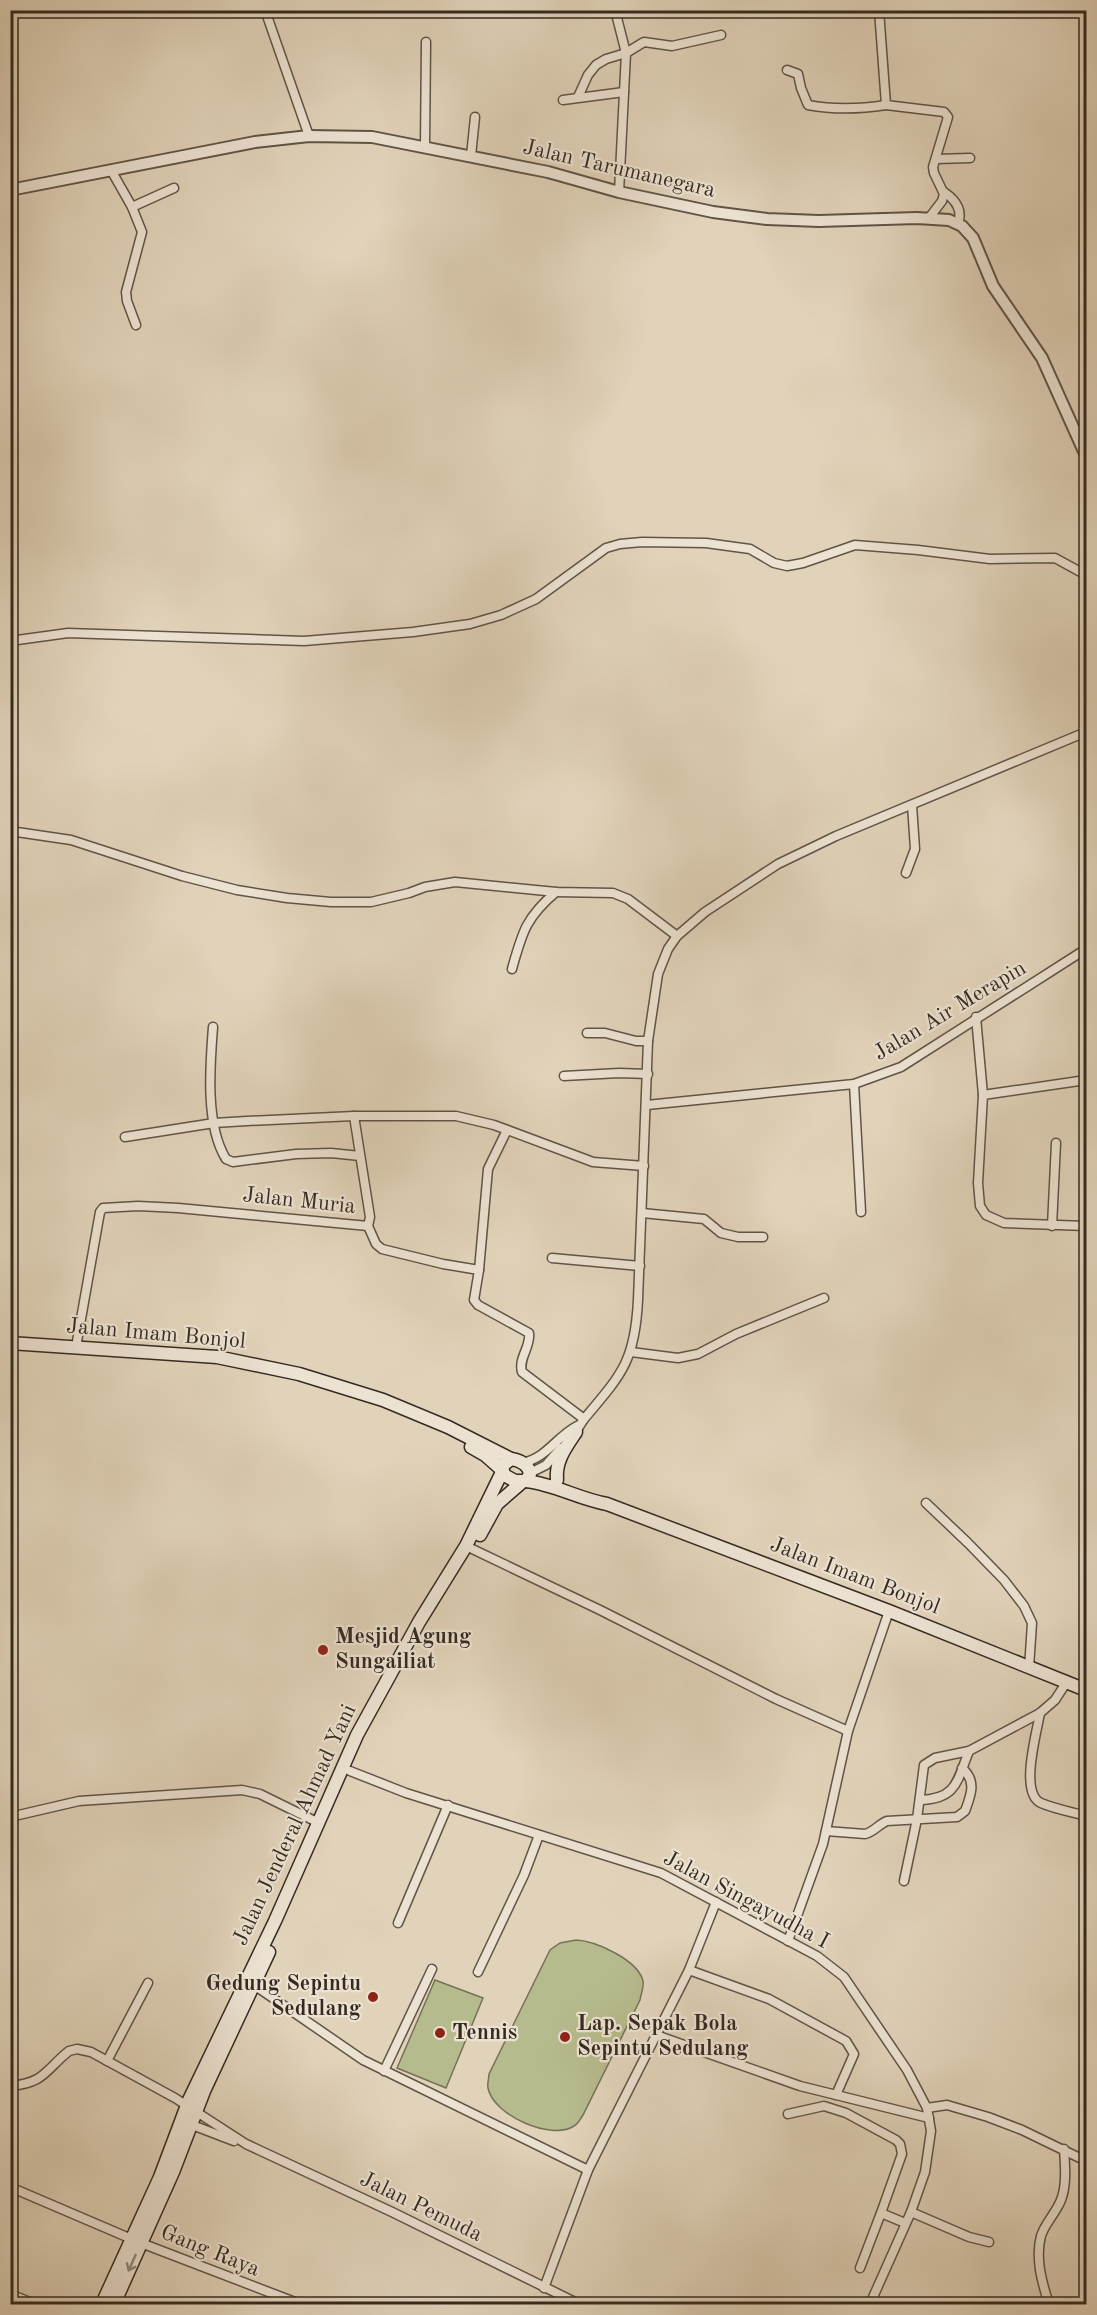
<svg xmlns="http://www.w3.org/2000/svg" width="1097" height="2315" font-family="'Old Standard TT',serif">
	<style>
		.green { fill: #b6bb8d; stroke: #767257; stroke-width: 1.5 }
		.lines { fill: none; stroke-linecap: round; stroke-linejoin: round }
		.minor-casing { stroke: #605447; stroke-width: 11 }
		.tertiary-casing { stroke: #605447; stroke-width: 14 }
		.secondary-casing { stroke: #352a21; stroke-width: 15 }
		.minor { stroke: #ece2d2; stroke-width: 8 }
		.tertiary { stroke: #ece2d2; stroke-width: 10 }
		.secondary { stroke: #ece2d2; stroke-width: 12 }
		.oneway { stroke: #90867a }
		.poi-dot { fill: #8f2418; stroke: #ece2d2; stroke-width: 2 }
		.labels { text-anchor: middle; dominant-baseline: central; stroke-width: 4.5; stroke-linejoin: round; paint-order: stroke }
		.street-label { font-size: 22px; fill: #352a21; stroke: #ece2d2 }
		.poi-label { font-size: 22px; font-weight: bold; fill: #352a21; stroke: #ece2d2; text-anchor: start }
	</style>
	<rect width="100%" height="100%" fill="#e1d3ba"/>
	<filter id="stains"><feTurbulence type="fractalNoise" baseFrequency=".00333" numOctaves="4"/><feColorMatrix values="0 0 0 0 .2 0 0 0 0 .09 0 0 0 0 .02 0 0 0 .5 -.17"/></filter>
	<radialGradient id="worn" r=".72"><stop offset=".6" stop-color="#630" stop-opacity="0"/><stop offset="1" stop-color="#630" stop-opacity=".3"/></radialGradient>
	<g class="green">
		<path d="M576 1940C596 1941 638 1960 643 1981 644 1987 641 1994 640 2000L583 2115C581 2118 578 2124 574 2126 551 2141 493 2115 488 2088 487 2084 489 2078 489 2074L550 1950 560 1943Z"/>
		<polygon points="435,1980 483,1998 446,2088 397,2068"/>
	</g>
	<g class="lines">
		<g class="minor-casing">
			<g id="minor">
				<polyline points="265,10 309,136"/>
				<polyline points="615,10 626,53 619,192"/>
				<polyline points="879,10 886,105 944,112 948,117 933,167 934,173 944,194 942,201 929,218"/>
				<path d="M787 70 798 74 801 88 808 105C835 110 860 109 886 105"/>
				<polyline points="578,97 588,75 596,65 606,59 626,53 644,42 672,46 721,35"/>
				<polyline points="563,100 624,92"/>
				<polyline points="425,146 426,42"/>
				<polyline points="471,156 475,117"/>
				<polyline points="936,159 970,158"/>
				<polyline points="111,170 132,207 142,232 126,292 127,301 136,325"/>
				<path d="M944 192C956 200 963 210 958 224"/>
				<polyline points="132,207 174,188"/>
				<polyline points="10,641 68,633 304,641 413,632 470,624 501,615 536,599 606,548 620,544 642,542 706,543 750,549 774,563 787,566 803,563 855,545 918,550 990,559 1055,558 1086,575"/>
				<polyline points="10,831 71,840 182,876 237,890 287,898 331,902 371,902 409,893 425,887 455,882 556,892 613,893 628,899 677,936"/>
				<polyline points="906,873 915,849 912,805"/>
				<path d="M512 969C522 933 526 917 556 892"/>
				<polyline points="976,1017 983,1095 978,1183 980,1206 986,1215 1004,1223 1086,1226"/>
				<path d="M213 1027C210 1065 205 1125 226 1159L233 1162 296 1154 331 1153 360 1156"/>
				<polyline points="587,1033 605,1033 636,1041 648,1041"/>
				<polyline points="564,1076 619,1073 648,1074"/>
				<polyline points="854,1084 861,1212"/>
				<polyline points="983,1095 1086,1080"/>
				<polyline points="647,1105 854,1084 901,1067 1086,949"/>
				<polyline points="125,1137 214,1123 247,1121 354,1116 456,1116 494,1125 593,1162 644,1166"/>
				<polyline points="642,1213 704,1219 721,1233 738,1237 763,1237"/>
				<path d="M368 1226 376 1244 382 1249 443 1264 479 1270 474 1300 478 1305 529 1333C531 1347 518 1358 522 1372L584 1419"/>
				<polyline points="1052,1226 1056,1143"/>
				<polyline points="552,1258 640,1266"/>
				<polyline points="479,1270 488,1169 507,1130"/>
				<polyline points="76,1347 100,1212 103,1208 138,1206 178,1208 368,1226 370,1217 354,1116"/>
				<polyline points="631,1352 678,1358 698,1354 736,1334 824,1298"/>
				<path d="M574 1434C578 1430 580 1424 584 1419 622 1374 635 1361 638 1300L648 1041 658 974 668 949 677 936 705 912 778 864 836 836 1086 732"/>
				<path d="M522 1463C547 1458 556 1437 577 1426"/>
				<polyline points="530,1473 546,1465 561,1448"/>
				<polyline points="926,1503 968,1543 1004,1580 1024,1606 1032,1623 1029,1668"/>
				<polyline points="466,1546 600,1610 776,1699 848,1731"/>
				<path d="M1040 1713C1037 1732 1019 1793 1041 1803 1055 1809 1072 1812 1086 1816"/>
				<polyline points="350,1771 406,1793 661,1873 817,1956 844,1977 907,2070 927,2108 931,2131 925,2172 911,2212 870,2304"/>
				<path d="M920 1800C957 1799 957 1781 969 1751"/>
				<polyline points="10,1817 79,1801 242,1790 260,1794 319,1823"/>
				<path d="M826 1831 865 1834C874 1832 879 1824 887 1821L957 1817 965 1811C971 1795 977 1781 962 1768"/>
				<polyline points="904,1881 917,1819 924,1765 935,1758 969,1751 1040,1713 1055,1700 1066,1683"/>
				<polyline points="398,1923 448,1805"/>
				<polyline points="788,1941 823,1844 848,1731 889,1611"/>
				<polyline points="689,1970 769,1999 846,2041 854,2054 836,2095"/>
				<polyline points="478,1972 524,1875 539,1835"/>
				<polyline points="254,1985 363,2060 588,2170"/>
				<polyline points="656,2035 800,2086 929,2118"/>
				<polyline points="107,2061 148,1983"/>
				<polyline points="384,2071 432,1969"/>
				<path d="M10 2086C45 2083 45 2070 69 2051L77 2049 91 2052 175 2098 246 2144 392 2212 579 2304"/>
				<polyline points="927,2108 947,2105 988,2117 1022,2130 1086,2161"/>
				<polyline points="788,2114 824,2106 846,2113 896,2140 900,2144 902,2154 881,2213 905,2223"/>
				<polyline points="187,2123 234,2141"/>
				<polyline points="10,2187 141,2243 300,2304"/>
				<polyline points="911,2212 969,2237 989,2242"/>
				<polyline points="860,2268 881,2213"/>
				<polyline points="544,2288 588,2170 689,1970 716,1902"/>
				<polyline points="10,2294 35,2304"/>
				<path d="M1049 2304C1042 2283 1035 2258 1041 2236 1045 2223 1056 2213 1061 2200 1067 2185 1065 2165 1064 2149"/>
			</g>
		</g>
		<g class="tertiary-casing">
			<polyline id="tertiary" points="10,190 255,142 309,136 372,137 548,172 619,192 713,212 767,219 819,221 917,218 949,220 962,226 973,238 993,286 1042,358 1086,456"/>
		</g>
		<g class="secondary-casing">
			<g id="secondary">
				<polyline points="10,1343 217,1357 299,1374 383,1400 448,1427 511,1459"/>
				<polyline points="471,1447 485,1455 502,1470"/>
				<path d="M511 1459C520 1460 529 1465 530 1474L526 1481H515L504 1475 502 1466Z"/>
				<path d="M557 1480C555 1461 566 1447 576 1432"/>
				<path d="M526 1481C554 1484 579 1499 607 1504L889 1611 1086 1690"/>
				<polyline points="480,1535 497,1504 521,1483"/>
				<polyline points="102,2304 160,2177 189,2100 275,1921 357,1735 419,1622 466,1546 502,1472"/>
				<polyline points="114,2304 173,2172 204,2091 269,1952"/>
			</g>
		</g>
		<use href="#minor" class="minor"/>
		<use href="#tertiary" class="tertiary"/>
		<use href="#secondary" class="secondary"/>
	</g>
	<defs><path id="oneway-shaft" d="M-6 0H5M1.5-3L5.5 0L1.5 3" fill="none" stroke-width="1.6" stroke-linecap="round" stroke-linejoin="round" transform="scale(1.5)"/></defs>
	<use class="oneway" href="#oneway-shaft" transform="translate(132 2263) rotate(114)"/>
	<g class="poi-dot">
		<circle cx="323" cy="1650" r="6"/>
		<circle cx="373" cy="1997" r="6"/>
		<circle cx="440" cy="2033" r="6"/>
		<circle cx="565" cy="2037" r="6"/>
	</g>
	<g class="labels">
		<g class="street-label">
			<text transform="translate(619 169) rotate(13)">Jalan Tarumanegara</text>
			<text transform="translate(950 1011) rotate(-31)">Jalan Air Merapin</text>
			<text transform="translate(299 1201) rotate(6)">Jalan Muria</text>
			<text transform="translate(156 1334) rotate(5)">Jalan Imam Bonjol</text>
			<text transform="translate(855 1576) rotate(21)">Jalan Imam Bonjol</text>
			<text transform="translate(295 1825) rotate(-65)">Jalan Jenderal Ahmad Yani</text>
			<text transform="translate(746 1900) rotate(28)">Jalan Singayudha I</text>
			<text transform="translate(421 2207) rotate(26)">Jalan Pemuda</text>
			<text transform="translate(210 2251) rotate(22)">Gang Raya</text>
		</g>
		<g class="poi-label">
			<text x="335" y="1637">Mesjid Agung<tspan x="335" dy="25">Sungailiat</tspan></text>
			<text x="361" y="1984" text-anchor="end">Gedung Sepintu<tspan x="361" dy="25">Sedulang</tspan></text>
			<text x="577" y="2024">Lap. Sepak Bola<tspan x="577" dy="25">Sepintu Sedulang</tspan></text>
			<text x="452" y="2033">Tennis</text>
		</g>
	</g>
	<rect width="1097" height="2315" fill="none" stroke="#e1d3ba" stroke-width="36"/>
	<rect x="12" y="12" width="1073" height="2291" fill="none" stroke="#352a21" stroke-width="3"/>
	<rect x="18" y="18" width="1061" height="2279" fill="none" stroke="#352a21" stroke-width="1.5"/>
	<rect width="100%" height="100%" filter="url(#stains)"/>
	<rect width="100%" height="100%" fill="url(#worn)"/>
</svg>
